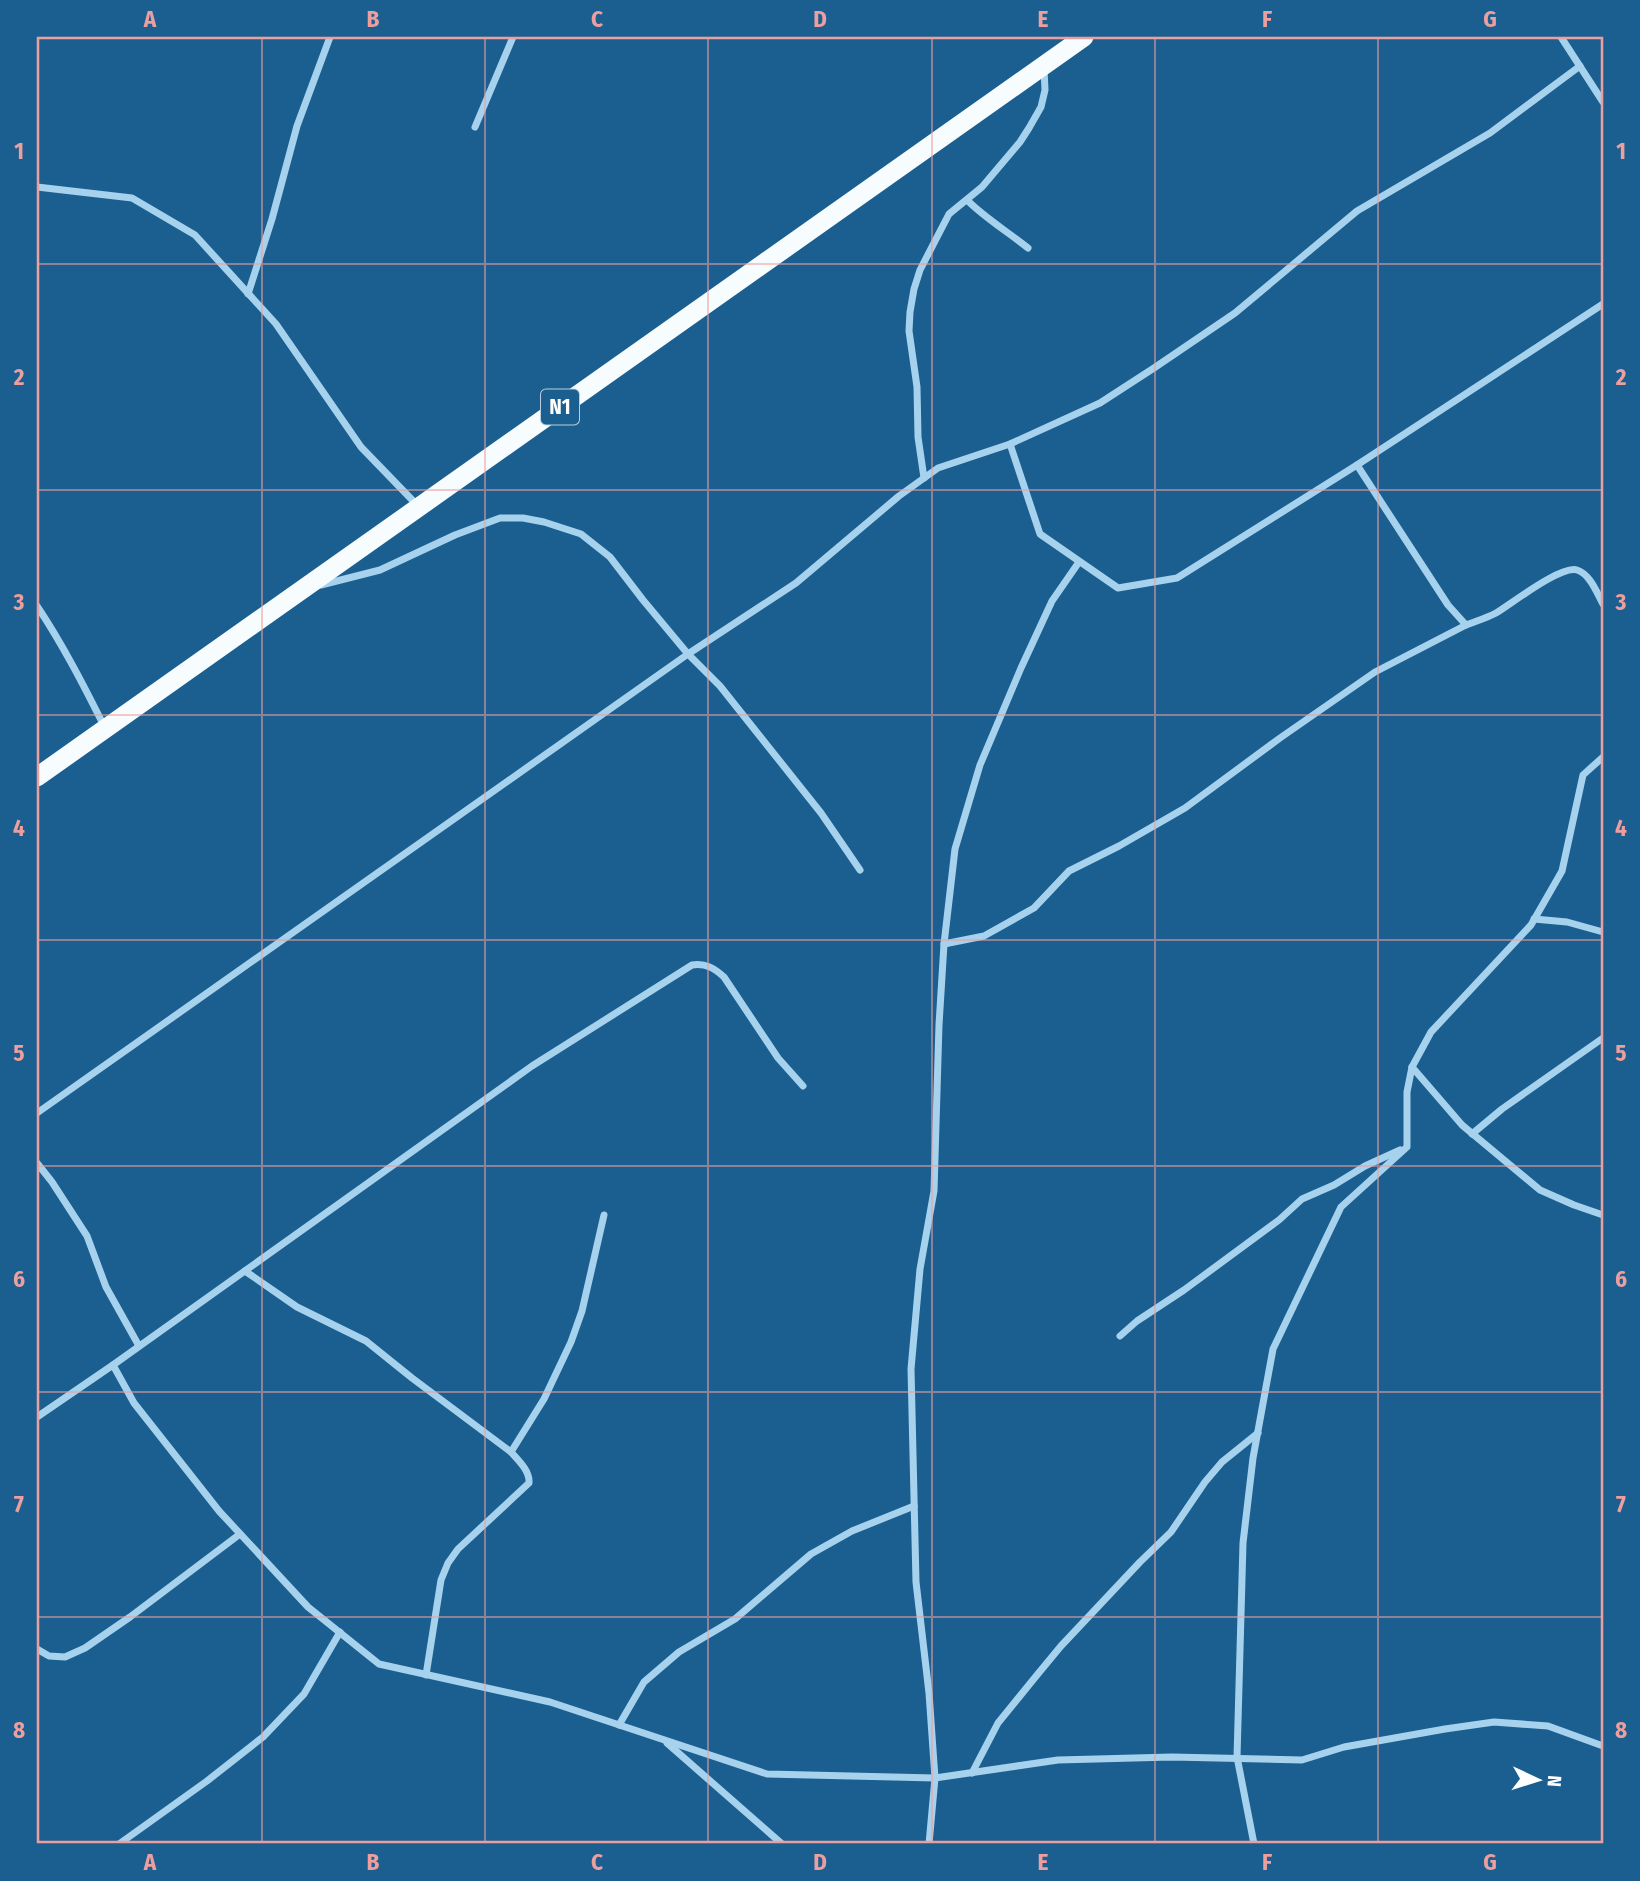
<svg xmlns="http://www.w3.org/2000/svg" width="1640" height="1881" font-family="'Fira Sans Condensed',sans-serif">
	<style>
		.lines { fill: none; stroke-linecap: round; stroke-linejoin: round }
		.minor { stroke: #a7d2ee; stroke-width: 7 }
		.trunk { stroke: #f7fcff; stroke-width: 19 }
		.grid { fill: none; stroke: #ed9e9e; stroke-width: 2; stroke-opacity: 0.55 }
		.labels { text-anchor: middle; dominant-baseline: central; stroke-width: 5; stroke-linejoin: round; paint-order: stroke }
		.shield { fill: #1a5f8f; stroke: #bacfdd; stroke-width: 2 }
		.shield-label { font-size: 21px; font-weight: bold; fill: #fff }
		.neatline { fill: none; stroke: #ed9e9e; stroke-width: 2.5 }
		.grid-label { font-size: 23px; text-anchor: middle; font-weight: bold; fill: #ed9e9e }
	</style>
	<rect width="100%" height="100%" fill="#1a5f8f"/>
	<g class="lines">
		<g class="minor">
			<polyline points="1561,37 1603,102"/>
			<polyline points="475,127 513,37"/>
			<polyline points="37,187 132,198 195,235 276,324 361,447 418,506"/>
			<path d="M967 200C985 218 1008 232 1028 248"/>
			<polyline points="248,294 272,219 297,126 330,37"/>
			<polyline points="1010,444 1040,534 1118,588 1177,578 1357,465 1603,304"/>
			<path d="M1357 465 1448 605 1466 625C1476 621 1487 618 1496 613 1511 604 1561 565 1577 570 1590 574 1597 593 1603 604"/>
			<polyline points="924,478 918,437 917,387 909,331 910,312 914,289 920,270 949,214 982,187 1020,142 1029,128 1041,107 1045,90 1044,69"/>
			<polyline points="321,585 380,570 455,535 500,518 523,518 544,522 581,534 610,557 643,600 688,654 720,686 821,813 860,870"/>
			<path d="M37 606C63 645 84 686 105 728"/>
			<polyline points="1534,919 1567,922 1603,932"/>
			<polyline points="944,944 984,936 1034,908 1069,871 1119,846 1185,808 1280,738 1375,672 1466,625"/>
			<polyline points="1412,1067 1462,1125 1540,1190 1574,1205 1603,1215"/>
			<polyline points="37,1113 688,654 796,583 899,496 938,468 1010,444 1100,403 1154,368 1235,313 1357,211 1490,133 1580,66"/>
			<polyline points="1472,1134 1502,1109 1603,1038"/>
			<polyline points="37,1163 52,1182 87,1236 106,1287 139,1346"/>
			<path d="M245 1271 297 1307 366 1341 412 1378 511 1452C519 1461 530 1471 529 1483L458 1549 448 1563 441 1580 426 1675"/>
			<polyline points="1120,1336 1137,1321 1184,1290 1279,1220 1302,1199 1334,1185 1365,1166 1400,1150"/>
			<polyline points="113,1365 134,1403 219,1511 308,1607 379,1664 550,1702 767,1774 935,1778 1058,1760 1172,1757 1302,1760 1344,1747 1445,1729 1494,1722 1548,1726 1603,1746"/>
			<path d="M37 1417 113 1365 532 1066 692 965C706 963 714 968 724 977L778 1058 803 1086"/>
			<polyline points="511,1452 544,1399 571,1342 582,1311 604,1215"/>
			<polyline points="37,1649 49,1656 65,1657 85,1648 130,1617 240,1534"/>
			<polyline points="619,1725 644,1682 679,1652 735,1619 811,1554 852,1531 914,1506"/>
			<polyline points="667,1743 782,1844"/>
			<polyline points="972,1773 998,1723 1037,1675 1061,1646 1140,1562 1171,1532 1205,1482 1222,1462 1258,1433"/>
			<polyline points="119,1844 207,1781 263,1737 304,1694 340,1632"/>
			<polyline points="929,1844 935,1778 929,1693 916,1582 911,1369 920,1269 934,1191 939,1025 944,944 955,849 980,765 1021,668 1052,601 1079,562"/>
			<polyline points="1254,1844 1237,1757 1243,1543 1253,1458 1273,1349 1341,1207 1407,1147 1407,1092 1412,1067 1431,1032 1531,925 1562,871 1583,775 1603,757"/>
		</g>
		<polyline class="trunk" points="37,777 1084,37"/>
	</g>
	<path class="grid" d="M262 37V1844M485 37V1844M708 37V1844M932 37V1844M1155 37V1844M1378 37V1844M37 264H1603M37 490H1603M37 715H1603M37 940H1603M37 1166H1603M37 1392H1603M37 1617H1603"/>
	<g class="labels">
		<rect class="shield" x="541" y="389.5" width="38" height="35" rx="5"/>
		<g class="shield-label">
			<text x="560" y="407">N1</text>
		</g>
	</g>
	<rect width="1640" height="1881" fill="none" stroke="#1a5f8f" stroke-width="77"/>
	<g transform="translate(1538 1780) rotate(94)" stroke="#1a5f8f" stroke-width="5" paint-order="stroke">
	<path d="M0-5L12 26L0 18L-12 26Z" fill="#ffffff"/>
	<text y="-10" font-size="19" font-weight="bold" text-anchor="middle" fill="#ffffff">N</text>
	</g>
	<rect x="38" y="38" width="1564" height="1804" class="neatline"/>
	<g class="grid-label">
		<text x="150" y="27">A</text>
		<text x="373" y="27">B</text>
		<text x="597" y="27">C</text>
		<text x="820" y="27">D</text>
		<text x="1043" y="27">E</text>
		<text x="1267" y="27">F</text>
		<text x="1490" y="27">G</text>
		<text x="19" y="159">1</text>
		<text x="1621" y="159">1</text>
		<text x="19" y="385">2</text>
		<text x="1621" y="385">2</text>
		<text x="19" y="610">3</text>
		<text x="1621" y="610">3</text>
		<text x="19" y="836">4</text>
		<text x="1621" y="836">4</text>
		<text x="19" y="1061">5</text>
		<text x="1621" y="1061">5</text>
		<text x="19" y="1287">6</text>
		<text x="1621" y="1287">6</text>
		<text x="19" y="1512">7</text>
		<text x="1621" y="1512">7</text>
		<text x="19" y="1738">8</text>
		<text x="1621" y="1738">8</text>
		<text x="150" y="1870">A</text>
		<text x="373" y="1870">B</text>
		<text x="597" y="1870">C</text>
		<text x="820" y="1870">D</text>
		<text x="1043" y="1870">E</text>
		<text x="1267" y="1870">F</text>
		<text x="1490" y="1870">G</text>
	</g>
</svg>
